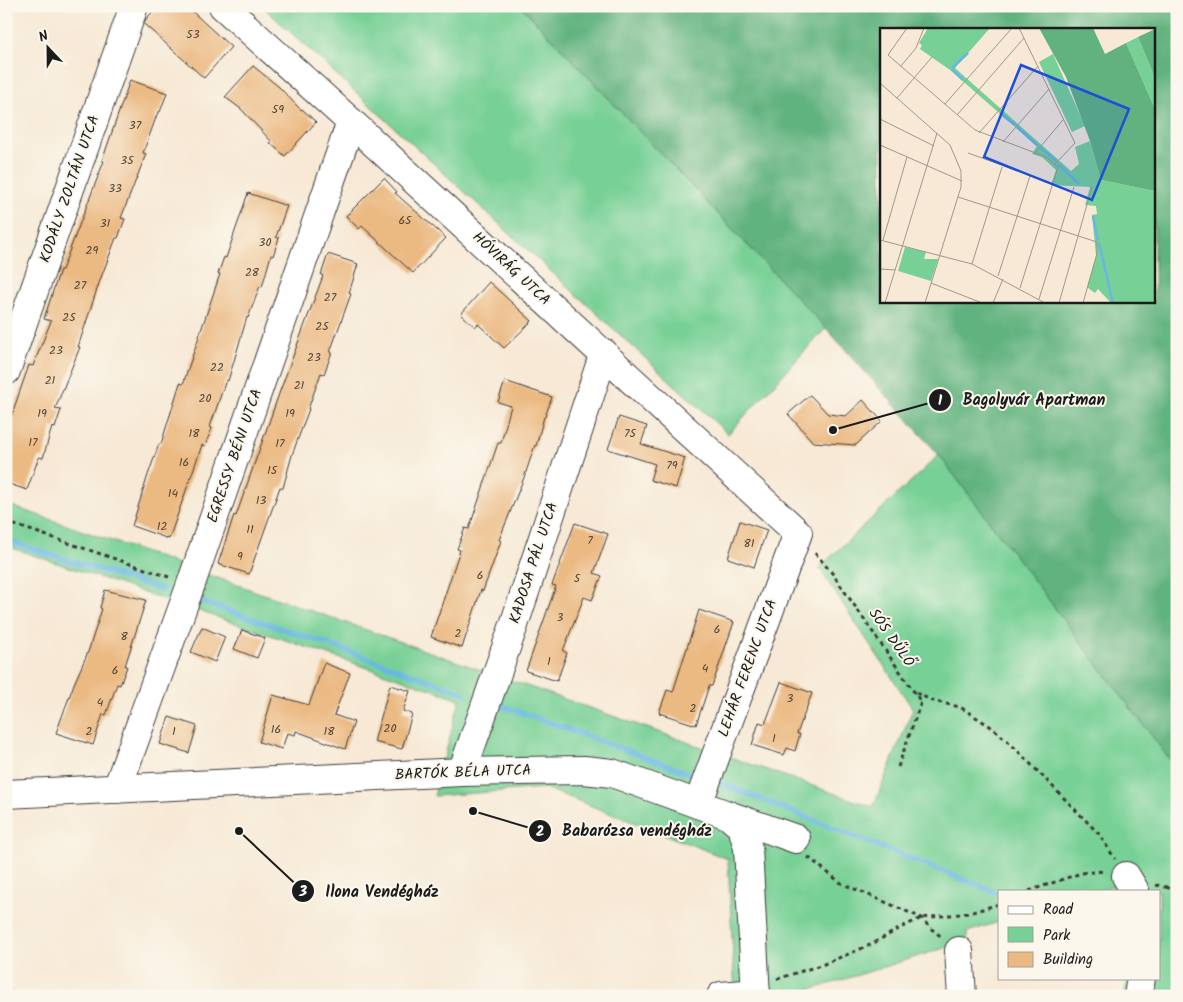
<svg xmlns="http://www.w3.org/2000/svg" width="1183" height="1002" font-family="Kalam,sans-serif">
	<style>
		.green { fill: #77d095; stroke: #4a7658 }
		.forest { fill: #61b27e; stroke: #3e674d; fill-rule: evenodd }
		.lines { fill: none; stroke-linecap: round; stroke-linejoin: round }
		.stream { stroke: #67b7e2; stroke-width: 5.5 }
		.building { fill: #ebb982 }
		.minor-casing { stroke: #3d3b38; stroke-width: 30 }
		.path { stroke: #3d3b38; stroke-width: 3; stroke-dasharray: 4 4; stroke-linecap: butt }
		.minor { stroke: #fff; stroke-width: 28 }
		.labels { text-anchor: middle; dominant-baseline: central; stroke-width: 4; stroke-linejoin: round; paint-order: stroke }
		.number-label { font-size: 12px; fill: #504336 }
		.street-label { font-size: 15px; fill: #1c1c1c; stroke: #fbf7ec }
		.inset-river { fill: none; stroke: #67b7e2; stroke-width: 2.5 }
		.inset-road { fill: none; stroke: #9f978c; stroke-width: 1 }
		.view { fill: #1d4ed8; fill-opacity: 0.15; stroke: #1d4ed8; stroke-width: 2.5 }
		.inset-edge { fill: none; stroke: #1c1c1c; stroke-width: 2.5 }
		.leader { fill: none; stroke: #1c1c1c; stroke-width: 2 }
		.callout-dot { fill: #1c1c1c; stroke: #fbf7ec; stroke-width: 2 }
		.mark-label { font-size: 15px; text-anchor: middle; font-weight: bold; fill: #fff }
		.callout-label { font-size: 16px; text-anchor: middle; font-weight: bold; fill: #1c1c1c; stroke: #fbf7ec; stroke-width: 4; stroke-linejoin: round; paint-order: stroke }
	</style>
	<rect width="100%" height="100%" fill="#fbf7ec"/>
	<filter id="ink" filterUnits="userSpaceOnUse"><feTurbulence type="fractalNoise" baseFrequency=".02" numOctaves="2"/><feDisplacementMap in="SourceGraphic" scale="10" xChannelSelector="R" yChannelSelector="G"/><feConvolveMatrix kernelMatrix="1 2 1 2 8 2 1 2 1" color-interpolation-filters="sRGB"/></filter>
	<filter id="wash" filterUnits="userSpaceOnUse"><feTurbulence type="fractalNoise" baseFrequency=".0096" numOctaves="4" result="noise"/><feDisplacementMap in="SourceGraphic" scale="20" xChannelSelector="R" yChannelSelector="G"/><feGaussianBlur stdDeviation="1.12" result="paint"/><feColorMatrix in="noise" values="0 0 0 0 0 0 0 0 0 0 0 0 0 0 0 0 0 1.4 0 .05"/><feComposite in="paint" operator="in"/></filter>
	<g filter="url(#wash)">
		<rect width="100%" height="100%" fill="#f7e9d6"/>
		<g class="green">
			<polygon points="262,6 521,6 826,328 728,434"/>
			<polygon points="939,455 1177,769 1177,996 1124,996 1128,978 1159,978 1159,891 1114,891 1112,886 1097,891 999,891 999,922 967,932 967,941 791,996 735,996 728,859 545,788 434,796 460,699 6,546 6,504 873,807 913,709 819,568"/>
		</g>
		<path class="forest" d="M521 6H1177V769L939 455 826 328ZM882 29H1154V301H882Z"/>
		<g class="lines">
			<g class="stream">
				<polyline points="6,541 164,590"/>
				<polyline points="193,599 328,644 464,693"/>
				<polyline points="495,703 689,773"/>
				<polyline points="717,782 997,893"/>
			</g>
		</g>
		<g id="blocks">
			<g class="building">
				<polygon points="158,6 186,6 231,47 204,78 144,24 146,19"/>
				<polygon points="253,66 279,87 301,110 302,109 316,122 285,156 270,143 272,142 241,109 225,97"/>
				<polygon points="130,80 167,93 160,112 158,112 143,153 146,154 121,218 125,219 118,238 116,238 99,283 78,347 80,347 55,409 61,410 55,428 52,427 43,458 39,457 27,490 6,483 6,431 29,365 33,366 51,321 44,319 54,288 60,270 62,270 104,161 102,161"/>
				<polygon points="384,178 397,192 395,193 446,238 413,273 362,226 359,229 346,216"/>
				<polygon points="248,193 287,206 276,237 279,238 273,256 271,255 262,287 260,286 248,318 247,317 228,381 226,380 210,427 212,428 205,446 202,445 169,539 132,526 148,475 159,444 161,444 180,383 183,384 220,274 218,274 224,257 226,258"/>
				<polygon points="328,254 358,264 349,293 351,294 330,352 332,352 324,374 321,373 308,409 309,409 292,455 283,488 280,487 249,574 218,564 234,515 236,516 280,391 323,276 321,275"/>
				<polygon points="489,282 532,321 504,348 478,324 475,327 461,314"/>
				<polygon points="505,381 552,397 545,417 544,417 536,446 535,445 525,475 499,540 501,541 483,591 481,590 462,648 431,637 460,550 457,549 465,528 469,529 498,443 501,443 511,406 498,402"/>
				<polygon points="810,395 828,414 846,416 863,400 882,421 856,445 813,442 788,414"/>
				<polygon points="619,417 647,426 641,444 685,458 676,488 650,480 655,464 608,449"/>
				<polygon points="740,521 767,530 754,567 728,558"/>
				<polygon points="575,523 608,534 594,573 602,576 592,600 584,597 563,651 567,653 557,681 526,671 556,586 552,585"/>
				<polygon points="105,590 146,600 125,666 127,667 120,685 117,684 106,715 103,714 93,745 56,733 74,684 88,652 102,609 100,608"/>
				<polygon points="699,610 734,622 712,686 709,686 696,725 659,713 667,690 673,692"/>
				<polygon points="202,627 225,637 215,662 191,652"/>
				<polygon points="242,630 265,638 257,658 234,649"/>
				<polygon points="324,663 350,673 334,715 354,722 345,749 296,731 295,735 287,733 282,749 259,742 273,695 309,705"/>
				<polygon points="781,682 812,693 797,734 800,734 795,751 787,748 784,755 752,745 759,722 765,724"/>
				<polygon points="390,685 410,691 403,711 412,714 402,749 374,742"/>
				<polygon points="169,717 197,726 189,753 160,744"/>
			</g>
		</g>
	</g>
	<g filter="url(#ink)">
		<use href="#blocks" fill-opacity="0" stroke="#3d3b38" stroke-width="1"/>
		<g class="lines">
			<g class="minor-casing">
				<g id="minor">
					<polyline points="223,6 351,122 798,533 698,804"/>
					<polyline points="6,371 134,6"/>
					<polyline points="462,772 514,625 604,353"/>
					<polyline points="117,789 191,584 351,122"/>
					<polyline points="6,794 462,772 584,770 612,773 728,815 742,827 748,848 756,996"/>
					<polyline points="728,815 796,839"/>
					<polyline points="1126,876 1135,891"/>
					<polyline points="959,951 962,996"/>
					<polyline points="721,996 756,993"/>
					<polyline points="1138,996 1141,978"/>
				</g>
			</g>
			<g class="path">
				<polyline points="6,522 169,577"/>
				<polyline points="815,553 832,573 921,702 898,767"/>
				<polyline points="916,693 933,701 960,707 993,728 1015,748 1099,834 1115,859"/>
				<polyline points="808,857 841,883 922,918 929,927 943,938"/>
				<polyline points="1156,885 1165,887 1177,885"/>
				<polyline points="1166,887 1177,891"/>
				<polyline points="1029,891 1081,873 1105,871"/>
				<polyline points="777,979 824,964 870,945 906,925 922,918 969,913 999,904"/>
			</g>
			<use href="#minor" class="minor"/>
		</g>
	</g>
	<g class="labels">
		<g class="number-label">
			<text x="193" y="34">53</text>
			<text x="278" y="109">59</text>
			<text x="135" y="125">37</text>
			<text x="127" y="160">35</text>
			<text x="115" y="188">33</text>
			<text x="405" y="220">65</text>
			<text x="105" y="223">31</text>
			<text x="265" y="242">30</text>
			<text x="92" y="250">29</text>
			<text x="252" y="272">28</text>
			<text x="80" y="285">27</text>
			<text x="330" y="297">27</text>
			<text x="69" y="317">25</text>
			<text x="322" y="326">25</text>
			<text x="56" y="350">23</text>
			<text x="314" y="357">23</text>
			<text x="217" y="367">22</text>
			<text x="50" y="380">21</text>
			<text x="299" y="385">21</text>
			<text x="205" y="398">20</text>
			<text x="42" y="413">19</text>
			<text x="290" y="413">19</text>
			<text x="194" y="433">18</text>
			<text x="630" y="433">75</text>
			<text x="33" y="442">17</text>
			<text x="280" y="443">17</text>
			<text x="184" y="462">16</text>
			<text x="672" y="465">79</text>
			<text x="272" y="470">15</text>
			<text x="173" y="493">14</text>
			<text x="261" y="500">13</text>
			<text x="162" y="526">12</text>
			<text x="250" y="529">11</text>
			<text x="590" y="540">7</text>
			<text x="749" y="543">81</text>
			<text x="240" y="556">9</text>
			<text x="480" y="575">6</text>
			<text x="577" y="578">5</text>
			<text x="560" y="617">3</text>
			<text x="717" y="629">6</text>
			<text x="458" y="633">2</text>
			<text x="124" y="636">8</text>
			<text x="549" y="661">1</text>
			<text x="705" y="668">4</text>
			<text x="115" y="670">6</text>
			<text x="790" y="698">3</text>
			<text x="100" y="702">4</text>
			<text x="693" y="708">2</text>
			<text x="390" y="728">20</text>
			<text x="276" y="729">16</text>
			<text x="89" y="731">2</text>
			<text x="174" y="731">1</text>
			<text x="329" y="731">18</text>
			<text x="774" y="738">1</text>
		</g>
		<g class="street-label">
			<text transform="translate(70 189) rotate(-71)">KODÁLY ZOLTÁN UTCA</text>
			<text transform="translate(511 269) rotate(43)">HÓVIRÁG UTCA</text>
			<text transform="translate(235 456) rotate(-71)">EGRESSY BÉNI UTCA</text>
			<text transform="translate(534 563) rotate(-72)">KADOSA PÁL UTCA</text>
			<text transform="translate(891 638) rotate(55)">SÓS DŰLŐ</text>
			<text transform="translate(748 668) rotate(-70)">LEHÁR FERENC UTCA</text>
			<text transform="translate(463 773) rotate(-2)">BARTÓK BÉLA UTCA</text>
		</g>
	</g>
	<g transform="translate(880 28)">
		<rect width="275" height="275" fill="#f7e9d6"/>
		<path d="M48 0H110L75 40 191 143 199 136 195 119 210 113 221 152 275 163V275H231L218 261 215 265 207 259 216 227 212 187 217 186 216 178 205 177 210 159 171 157 176 142 162 129 152 126 157 118 70 42 40 21 42 17 39 15ZM258 9 275 50V81L246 15ZM173 26 205 98 192 104 159 34ZM25 219 46 224 44 231H58L51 253 18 243Z" fill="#77d095"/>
		<path d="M159 0H213L225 26 246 15 275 81V163L221 152 210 113 186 49ZM275 1V50L258 9Z" fill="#61b27e"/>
		<path class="inset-river" d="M72 40 88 25M72 41 83 52M120 85 135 97M137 99 158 118M161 120 176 133M178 136 199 156M213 188 218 213M219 215 233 275"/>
		<path class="inset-road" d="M27 0 8 27 95 102 166 129 178 139 140 260M139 0 195 115 175 136M21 38 36 20 44 0M0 55 70 117 81 143V159L45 275M17 70 52 29M65 76 132 0M77 87 144 10M0 91 54 118M99 105 158 38M123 114 169 61M0 117 82 153M88 125 174 156M155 125 183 92M78 169 217 214V226L203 275M0 212 92 236 165 275M3 212 27 129M92 236 122 139M0 241 15 242M118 248 150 148M51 255 102 275M159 271 194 159M5 275 57 105M113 275 123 251M179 275 212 159"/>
		<path class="view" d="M141 37 249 81 212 172 104 129Z"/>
		<rect width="275" height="275" class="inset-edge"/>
	</g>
	<path class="leader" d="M833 430L940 400M473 811L540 831M239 831L303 891"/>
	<g class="callout-dot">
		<circle cx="833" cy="430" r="5"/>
		<circle cx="473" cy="811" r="5"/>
		<circle cx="239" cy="831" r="5"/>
		<circle cx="940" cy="400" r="12"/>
		<circle cx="540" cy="831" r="12"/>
		<circle cx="303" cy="891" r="12"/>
	</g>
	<g class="mark-label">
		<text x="940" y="405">1</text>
		<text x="540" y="836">2</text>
		<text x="303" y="896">3</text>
	</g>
	<g class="callout-label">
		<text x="1034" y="405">Bagolyvár Apartman</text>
		<text x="637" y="836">Babarózsa vendégház</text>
		<text x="382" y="897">Ilona Vendégház</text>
	</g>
	<rect width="1183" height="1002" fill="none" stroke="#fbf7ec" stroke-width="25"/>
	<rect x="998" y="890" width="162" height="90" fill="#fbf7ec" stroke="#a29f99"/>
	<rect x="1008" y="906" width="25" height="8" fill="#ffffff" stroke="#a29f99"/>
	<text x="1043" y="914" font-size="15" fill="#1c1c1c">Road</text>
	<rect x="1008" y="927" width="25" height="15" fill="#77d095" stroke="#a29f99"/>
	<text x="1043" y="940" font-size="15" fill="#1c1c1c">Park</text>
	<rect x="1008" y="952" width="25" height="15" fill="#ebb982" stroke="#a29f99"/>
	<text x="1043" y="964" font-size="15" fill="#1c1c1c">Building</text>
	<g transform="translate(48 48) rotate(338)" stroke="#fbf7ec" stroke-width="4" paint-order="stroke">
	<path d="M0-4L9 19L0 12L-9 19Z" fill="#1c1c1c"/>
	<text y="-8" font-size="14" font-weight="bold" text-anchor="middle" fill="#1c1c1c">N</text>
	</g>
</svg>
